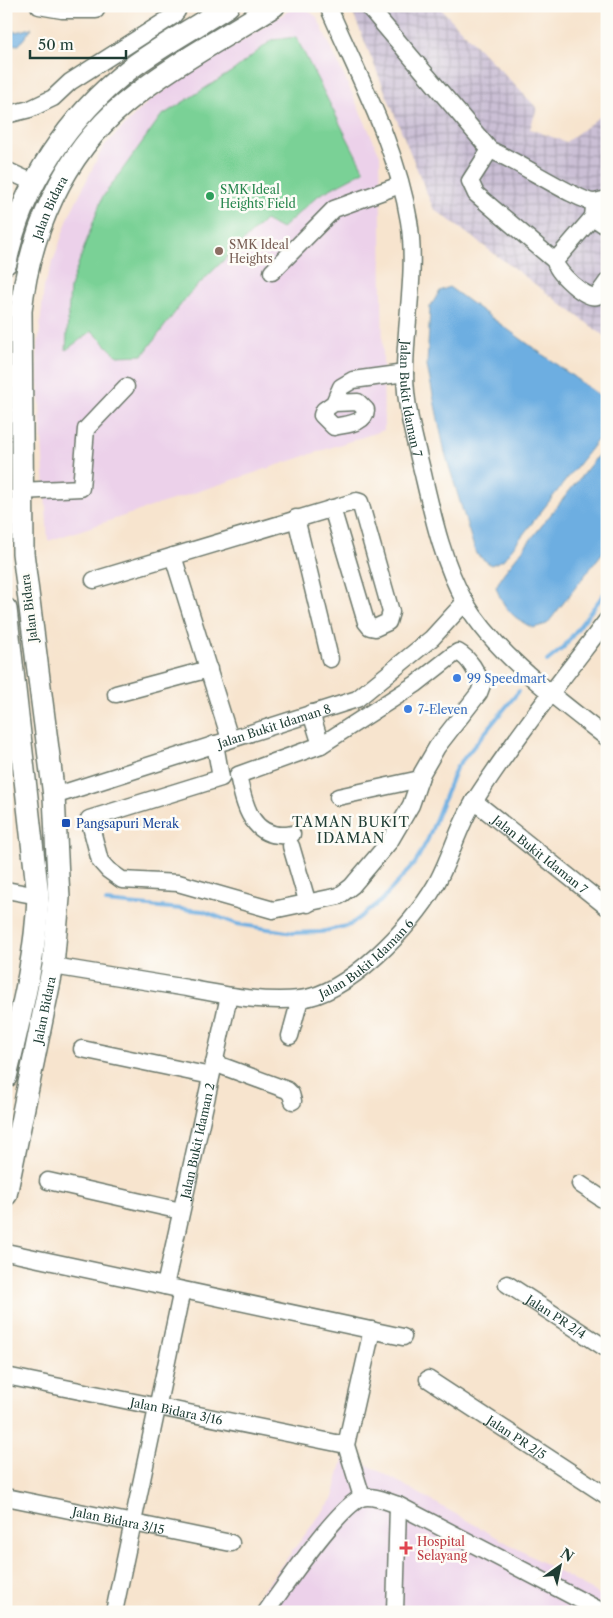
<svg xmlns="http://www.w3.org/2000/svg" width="613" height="1618" font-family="'Libre Caslon Text',serif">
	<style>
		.built { fill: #ecd1ea }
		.industrial { fill: url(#industrial-grid) }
		.pitch { fill: #7ad196; stroke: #4c8765 }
		.water { fill: #6daee1; stroke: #46768a }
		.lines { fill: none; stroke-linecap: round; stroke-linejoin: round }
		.stream { stroke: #6daee1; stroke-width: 4 }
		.minor-casing { stroke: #6b776a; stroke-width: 19 }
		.major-casing { stroke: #6b776a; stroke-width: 24 }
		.minor { stroke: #fff; stroke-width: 16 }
		.major { stroke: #fff; stroke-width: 21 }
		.leisure-dot { fill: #2e9e5b; stroke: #fdfcf7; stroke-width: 2 }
		.education-dot { fill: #8d6e63; stroke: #fdfcf7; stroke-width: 2 }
		.shop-dot { fill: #3f7fe0; stroke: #fdfcf7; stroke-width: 2 }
		.transit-dot { fill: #1a4fb4; stroke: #fdfcf7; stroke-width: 2 }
		.health-dot { fill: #e0444e; stroke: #fdfcf7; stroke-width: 2 }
		.labels { text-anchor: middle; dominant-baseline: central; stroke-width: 5; stroke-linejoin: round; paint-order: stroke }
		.leisure-label { font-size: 12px; fill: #27864d; stroke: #fdfcf7; text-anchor: start }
		.street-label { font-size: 12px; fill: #1f3d34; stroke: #fdfcf7 }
		.education-label { font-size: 12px; fill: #785e54; stroke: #fdfcf7; text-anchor: start }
		.shop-label { font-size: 12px; fill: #366cbe; stroke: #fdfcf7; text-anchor: start }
		.transit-label { font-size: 12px; fill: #164399; stroke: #fdfcf7; text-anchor: start }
		.health-label { font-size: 12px; fill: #be3a42; stroke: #fdfcf7; text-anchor: start }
		.neighbourhood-label { font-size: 14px; letter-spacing: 1px; fill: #1f3d34; stroke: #fdfcf7 }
	</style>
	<defs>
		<pattern id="industrial-grid" width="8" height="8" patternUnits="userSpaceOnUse" patternTransform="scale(1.25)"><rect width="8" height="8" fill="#cbbfd5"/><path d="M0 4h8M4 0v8" fill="none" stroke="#a49cae"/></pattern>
	</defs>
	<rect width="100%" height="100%" fill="#fdfcf7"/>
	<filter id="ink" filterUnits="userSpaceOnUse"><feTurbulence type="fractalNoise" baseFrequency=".02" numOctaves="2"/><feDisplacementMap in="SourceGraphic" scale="10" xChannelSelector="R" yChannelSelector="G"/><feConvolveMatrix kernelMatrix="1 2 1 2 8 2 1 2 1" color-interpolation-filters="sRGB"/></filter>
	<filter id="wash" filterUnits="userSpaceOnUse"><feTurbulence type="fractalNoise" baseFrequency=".0096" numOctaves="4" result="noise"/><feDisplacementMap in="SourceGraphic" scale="20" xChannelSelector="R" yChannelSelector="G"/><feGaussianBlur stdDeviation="1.12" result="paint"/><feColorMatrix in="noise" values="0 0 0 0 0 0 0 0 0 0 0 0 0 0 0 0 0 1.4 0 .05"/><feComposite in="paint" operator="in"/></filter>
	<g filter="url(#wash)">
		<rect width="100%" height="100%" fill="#f7e4ce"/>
		<g class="built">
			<polygon points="296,6 302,6 317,17 380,155 384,430 48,541 37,357 44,287 69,216 103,147 150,100"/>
			<polygon points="345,1452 607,1599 607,1612 246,1612 333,1498"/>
		</g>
		<polygon class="industrial" points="350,6 438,6 537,108 530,129 566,142 607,111 607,338 433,208"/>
		<polygon class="pitch" points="296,37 364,171 319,195 281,229 265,220 188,295 143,355 117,356 92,331 66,350 70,287 102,198 161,116 234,70 272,40"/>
		<g class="water">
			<polygon points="6,27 15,32 32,28 19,45 6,44"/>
			<polygon points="449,287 607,401 607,428 503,560 491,565 476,554 445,453 427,366 430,307 440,291"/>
			<path d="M607 444V547L547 624 533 628C513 618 503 608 496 587L503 574Z"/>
		</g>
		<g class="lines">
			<g class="stream">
				<polyline points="547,661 563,648 607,590"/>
				<polyline points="106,902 203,911 237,924 293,933 321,932 350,925 381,901 415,863 428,839 456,768 519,691"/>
			</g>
		</g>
	</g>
	<g filter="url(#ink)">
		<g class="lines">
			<g class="minor-casing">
				<g id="minor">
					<polyline points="39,6 62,10 96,10"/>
					<path id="s1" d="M328 6C358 76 397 146 409 221 417 271 405 322 405 373 405 407 415 441 423 474 433 517 443 563 465 602 496 655 559 700 607 738"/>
					<path d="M368 6 490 150C513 158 580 203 595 202 599 201 603 200 607 199"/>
					<polyline points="6,115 30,109 53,98 70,82 173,16 177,11 176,6"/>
					<path d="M490 150 470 181 476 194 555 261C556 272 586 300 597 296L607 282"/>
					<polyline points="6,170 34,183"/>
					<polyline points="594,207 593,217 607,227"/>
					<polyline points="555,261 593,217"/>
					<polyline points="272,272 334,209 400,185"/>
					<path d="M334 403 358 402 366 410C365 424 346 424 334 427L322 415 324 410 334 403 341 387 353 380 405 373"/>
					<polyline points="21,491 81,488 86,429 126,387"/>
					<polyline points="296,518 330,659"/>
					<polyline points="173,556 230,739"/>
					<polyline points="94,580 357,501 360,502 391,612 388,622 375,628 370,627 366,622 332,508"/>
					<polyline points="116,694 209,669"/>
					<polyline points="311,713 321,745"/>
					<path d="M215 744 221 778 89 819 100 861 108 870 122 880 178 883 273 910 339 896 352 886 390 841 411 805 422 773 437 747 479 693 482 685C478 673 469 658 458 652L453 655 416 684 321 745 238 775C244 805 252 842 292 834"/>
					<path id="s2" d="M54 796 357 699 432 638 465 602"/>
					<polyline points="338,797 420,779"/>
					<path id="s3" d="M474 801 607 907"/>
					<polyline points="291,846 308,904"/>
					<polyline points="6,890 38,896"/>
					<path id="s4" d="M53 966C98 973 142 981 187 988 223 995 263 1003 300 999 348 994 412 926 435 886 451 858 458 826 475 800 515 738 562 679 607 620"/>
					<polyline points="290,1036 300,999"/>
					<polyline points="82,1049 211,1076"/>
					<polyline points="214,1063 287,1090 291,1094 293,1101"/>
					<polyline points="48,1181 181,1211"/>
					<polyline points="580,1184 607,1202"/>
					<polyline points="6,1252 403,1337"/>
					<path id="s5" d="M507 1284 607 1349"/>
					<path id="s6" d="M165 1286 229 996"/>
					<path id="s7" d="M6 1376 346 1445"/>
					<path id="s8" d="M428 1379 607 1496"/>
					<path id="s9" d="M6 1497 231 1543"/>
					<polyline points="362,1497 346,1445 372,1330"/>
					<polyline points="114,1612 182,1290"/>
					<path d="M266 1612C284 1587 337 1508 361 1498 372 1494 388 1502 398 1505L603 1612"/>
					<polyline points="395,1612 398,1505"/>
				</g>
			</g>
			<g class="major-casing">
				<g id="major">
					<path d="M6 263C20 187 70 115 131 68 161 46 196 27 228 6"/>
					<path d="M6 609 38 896C36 958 20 1017 6 1077"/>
					<path id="s10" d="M6 1195 53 966 59 898 54 796 23 553 21 311C29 234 63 155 124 104 168 67 225 37 274 6"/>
				</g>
			</g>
			<use href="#minor" class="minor"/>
			<use href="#major" class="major"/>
		</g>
	</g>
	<circle class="leisure-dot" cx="210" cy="196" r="5"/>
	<circle class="education-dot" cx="219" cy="251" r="5"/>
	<g class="shop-dot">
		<circle cx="457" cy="678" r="5"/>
		<circle cx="408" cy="709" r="5"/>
	</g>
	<rect class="transit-dot" x="61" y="818" width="10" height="10" rx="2.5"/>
	<path class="health-dot" d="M403.5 1540.5h5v5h5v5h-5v5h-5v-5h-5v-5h5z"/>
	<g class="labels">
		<g class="leisure-label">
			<text x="220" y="189">SMK Ideal<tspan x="220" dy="14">Heights Field</tspan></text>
		</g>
		<g class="street-label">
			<text stroke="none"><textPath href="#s10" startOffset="999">Jalan Bidara</textPath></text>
			<text stroke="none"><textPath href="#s1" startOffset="409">Jalan Bukit Idaman 7</textPath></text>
			<text transform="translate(29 608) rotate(-97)">Jalan Bidara</text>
			<text stroke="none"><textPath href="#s2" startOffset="231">Jalan Bukit Idaman 8</textPath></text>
			<text stroke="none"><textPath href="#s3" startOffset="85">Jalan Bukit Idaman 7</textPath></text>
			<text stroke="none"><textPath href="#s4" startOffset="329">Jalan Bukit Idaman 6</textPath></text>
			<text stroke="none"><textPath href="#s10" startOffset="189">Jalan Bidara</textPath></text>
			<text stroke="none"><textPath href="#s6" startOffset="149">Jalan Bukit Idaman 2</textPath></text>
			<text stroke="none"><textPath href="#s5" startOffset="59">Jalan PR 2/4</textPath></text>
			<text stroke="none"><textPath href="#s7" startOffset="174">Jalan Bidara 3/16</textPath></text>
			<text stroke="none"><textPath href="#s8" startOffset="106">Jalan PR 2/5</textPath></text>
			<text stroke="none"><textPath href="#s9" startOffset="115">Jalan Bidara 3/15</textPath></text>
		</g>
		<g class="education-label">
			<text x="229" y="244">SMK Ideal<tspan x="229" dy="14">Heights</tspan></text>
		</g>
		<g class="shop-label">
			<text x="467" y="678">99 Speedmart</text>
			<text x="418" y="709">7-Eleven</text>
		</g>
		<g class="transit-label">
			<text x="76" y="823">Pangsapuri Merak</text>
		</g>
		<g class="health-label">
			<text x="417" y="1541">Hospital<tspan x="417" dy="14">Selayang</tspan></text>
		</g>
		<g class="neighbourhood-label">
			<text x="351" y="822">TAMAN BUKIT<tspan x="351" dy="16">IDAMAN</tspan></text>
		</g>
	</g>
	<rect width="613" height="1618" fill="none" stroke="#fdfcf7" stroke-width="25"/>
	<g transform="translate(560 1566) rotate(33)" stroke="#fdfcf7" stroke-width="4" paint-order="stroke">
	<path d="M0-4L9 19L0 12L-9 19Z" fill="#1f3d34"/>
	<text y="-8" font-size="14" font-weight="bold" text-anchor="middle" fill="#1f3d34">N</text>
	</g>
	<path d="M30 50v8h96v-8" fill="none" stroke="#1f3d34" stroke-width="2.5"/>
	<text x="38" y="50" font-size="15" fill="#1f3d34" stroke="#fdfcf7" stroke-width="4" paint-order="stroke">50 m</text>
</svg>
